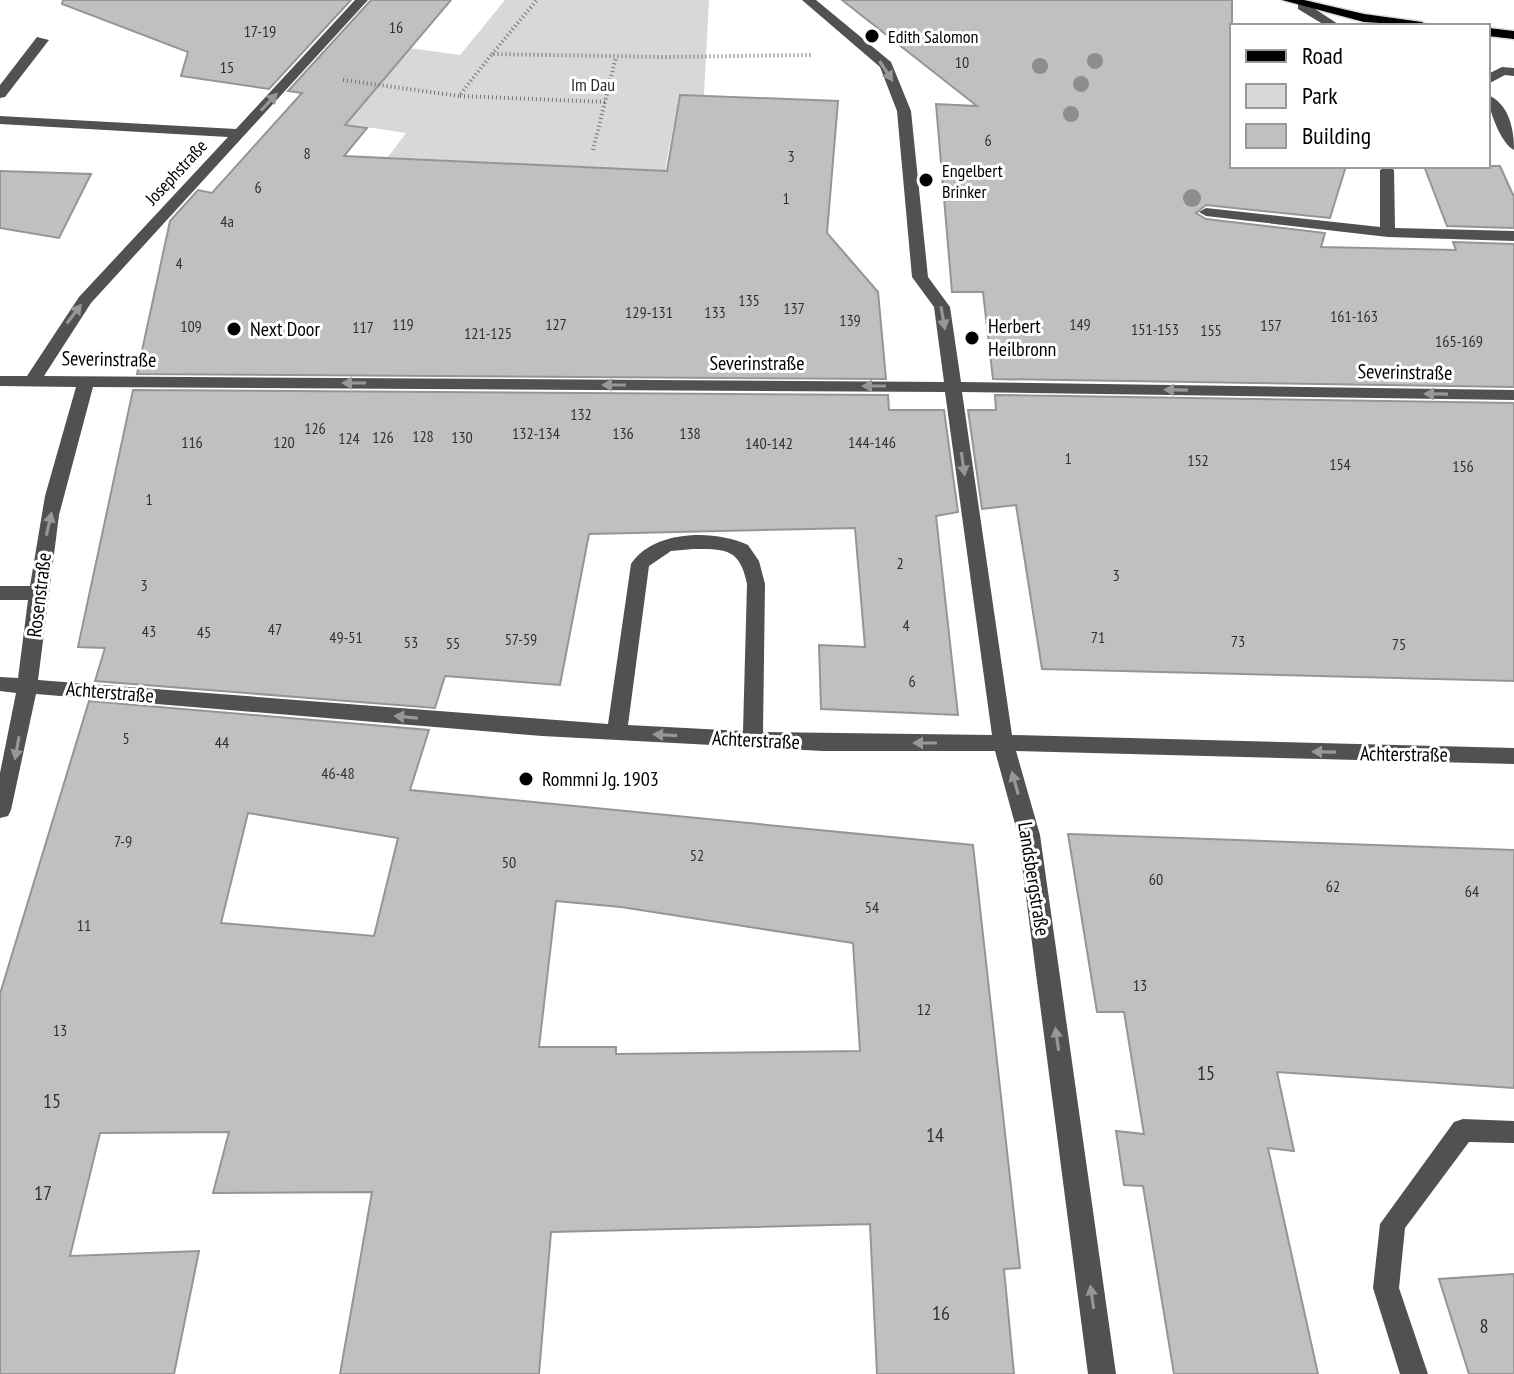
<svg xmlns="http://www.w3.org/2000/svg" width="1514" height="1374" font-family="'PT Sans Narrow',sans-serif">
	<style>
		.green { fill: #d8d8d8 }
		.building { fill: #c0c0c0; stroke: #959595; stroke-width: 2; fill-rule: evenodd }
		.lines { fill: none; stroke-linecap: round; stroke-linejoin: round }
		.major-casing { stroke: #dbdbdb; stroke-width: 3 }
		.path { stroke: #737373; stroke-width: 4; stroke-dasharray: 1 3; stroke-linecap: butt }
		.minor { fill: #515151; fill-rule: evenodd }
		.major { fill: #000; fill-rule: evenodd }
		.tree { fill: #8d8d8d }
		.oneway { fill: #979797 }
		.poi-dot { fill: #000; stroke: #fff; stroke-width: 3 }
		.labels { text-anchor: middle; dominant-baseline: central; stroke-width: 6; stroke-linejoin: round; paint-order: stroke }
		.number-label { font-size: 16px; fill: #303030 }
		.far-poi-label { font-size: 18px; fill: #000; stroke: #fff; text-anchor: start }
		.far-park-label { font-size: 18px; fill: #2f2f2f; stroke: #fff }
		.far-street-label { font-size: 18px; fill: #000; stroke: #fff }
		.poi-label { font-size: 20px; fill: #000; stroke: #fff; text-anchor: start }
		.street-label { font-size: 20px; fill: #000; stroke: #fff }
		.near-number-label { font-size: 20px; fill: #303030 }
	</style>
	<rect width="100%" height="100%" fill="#fff"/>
	<polygon class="green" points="505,0 709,0 704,95 679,95 665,171 388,157 406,133 300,117 351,40 460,55"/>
	<g class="building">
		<polygon points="63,0 351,0 269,89 181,76 188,52 62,4"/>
		<polygon points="371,0 451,0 345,125 367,128 344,156 667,171 680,95 838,101 827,233 878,292 886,379 137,374 170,221 198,190 212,193 302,93 288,91"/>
		<polygon points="842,0 1232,0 1232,166 1346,166 1330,218 1206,205 1196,213 1206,219 1325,233 1321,247 1456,250 1453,242 1514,244 1514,387 993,379 983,292 952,292 936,104 977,106"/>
		<polygon points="1424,166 1500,166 1514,197 1514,228 1447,226"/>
		<polygon points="0,171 91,174 59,238 0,228"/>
		<polygon points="133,390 888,395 889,410 944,410 958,512 936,516 958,715 821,709 819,645 865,647 855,528 589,534 560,685 445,676 435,708 95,681 105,648 78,647"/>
		<polygon points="995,395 1514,403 1514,681 1042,669 1016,505 982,509 968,410 996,410"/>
		<path d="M89 701 429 730 410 790 973 845 1020 1268 1004 1269 1014 1374H877L870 1224 551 1232 539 1374H340L372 1192 213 1193 229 1132 100 1133 70 1256 199 1251 174 1374H0V994ZM248 813 398 838 374 936 221 923ZM556 901 621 907 853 943 860 1051 616 1054V1047H539Z"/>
		<polygon points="1068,834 1514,850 1514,1088 1277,1072 1294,1151 1268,1148 1318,1374 1174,1374 1143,1186 1124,1185 1116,1131 1144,1134 1124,1012 1097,1012"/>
		<polygon points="1514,1274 1514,1374 1469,1374 1439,1279"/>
	</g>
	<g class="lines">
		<g class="major-casing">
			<g id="major">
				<polygon points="1282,0 1304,0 1364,14 1422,22 1428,26 1364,22"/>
				<polygon points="1488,28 1514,31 1514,39 1488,36"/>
			</g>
		</g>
		<g class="path">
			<polyline points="492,54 537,0"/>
			<polyline points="343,80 459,96 492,54 663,57 811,55"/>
			<polyline points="460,96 605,102 616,57"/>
			<polyline points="593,150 605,102"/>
		</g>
		<g class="minor">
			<path d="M355 0H368L91 303 44 376 944 382 934 307 912 277 897 111 880 67 802 0H816L891 62 911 111 928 277 950 307 961 382 1514 390V400L962 392 1012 735 1514 748V764L1016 751 1040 835 1116 1374H1088L1018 835 995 751H823L542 736 36 694 11 810 8 816 0 818V773L16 693 0 691V677L18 678 28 600H0V586H30L45 496 76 387 0 386V376H27L79 297 228 137 0 124V116L236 129ZM93 387 945 392 992 735 763 732 765 584 759 561 748 545C714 529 653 530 631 564L608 724 38 680 59 515ZM693 549C725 549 740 548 747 584L743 731 628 725 649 566 671 551Z"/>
			<polygon points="1298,3 1306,3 1341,26 1326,26 1298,9"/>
			<polygon points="37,37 49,40 5,97 0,98 0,85"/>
			<polygon points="1502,67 1514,68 1514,76 1505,75 1488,84 1488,74"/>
			<path d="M1488 95C1509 104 1514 129 1514 150 1501 144 1488 109 1488 95Z"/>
			<polygon points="1388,166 1394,170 1395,228 1514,231 1514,241 1388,237 1206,216 1199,212 1206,208 1380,227 1380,170"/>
			<polygon points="1463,1119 1514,1121 1514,1143 1469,1142 1405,1228 1399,1288 1428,1374 1400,1374 1373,1288 1380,1224 1454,1122"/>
		</g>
		<use href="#major" class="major"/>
	</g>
	<g class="tree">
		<circle cx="1095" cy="61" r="8"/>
		<circle cx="1040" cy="66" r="8"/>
		<circle cx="1081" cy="84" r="8"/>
		<circle cx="1071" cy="114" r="8"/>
		<circle cx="1192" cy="198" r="9"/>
	</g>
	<defs><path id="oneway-solid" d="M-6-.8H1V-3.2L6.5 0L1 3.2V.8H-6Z" transform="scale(2)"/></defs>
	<g class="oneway">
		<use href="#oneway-solid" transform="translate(886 71) rotate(57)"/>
		<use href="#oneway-solid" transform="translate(269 102) rotate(-47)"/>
		<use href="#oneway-solid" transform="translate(74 314) rotate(-53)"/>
		<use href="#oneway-solid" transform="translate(943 318) rotate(80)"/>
		<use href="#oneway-solid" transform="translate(354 383) rotate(-180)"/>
		<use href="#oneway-solid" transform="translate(614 385) rotate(-180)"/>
		<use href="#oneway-solid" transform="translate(874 386) rotate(-180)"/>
		<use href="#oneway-solid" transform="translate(1176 390) rotate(-179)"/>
		<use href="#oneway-solid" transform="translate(1436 394) rotate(-179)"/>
		<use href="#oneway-solid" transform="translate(963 464) rotate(82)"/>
		<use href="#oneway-solid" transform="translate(49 524) rotate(-77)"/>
		<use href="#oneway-solid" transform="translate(406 717) rotate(-175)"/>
		<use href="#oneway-solid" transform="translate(665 735) rotate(-177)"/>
		<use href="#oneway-solid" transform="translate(925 743) rotate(-180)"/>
		<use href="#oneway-solid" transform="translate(17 748) rotate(100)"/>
		<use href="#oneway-solid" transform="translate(1324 752) rotate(-179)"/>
		<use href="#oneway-solid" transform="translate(1015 783) rotate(-106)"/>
		<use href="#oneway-solid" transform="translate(1057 1039) rotate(-98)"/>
		<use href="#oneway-solid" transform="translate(1092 1297) rotate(-98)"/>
	</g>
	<g class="poi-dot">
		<circle cx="872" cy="36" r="8"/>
		<circle cx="926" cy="180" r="8"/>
		<circle cx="234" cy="329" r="8"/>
		<circle cx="972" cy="338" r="8"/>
		<circle cx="526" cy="779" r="8"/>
	</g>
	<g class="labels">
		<g class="number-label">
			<text x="396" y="27">16</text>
			<text x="260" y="31">17-19</text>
			<text x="962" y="62">10</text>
			<text x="227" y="67">15</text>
			<text x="988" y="140">6</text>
			<text x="307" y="153">8</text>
			<text x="791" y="156">3</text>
			<text x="258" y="187">6</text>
			<text x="786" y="198">1</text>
			<text x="227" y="221">4a</text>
			<text x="179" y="263">4</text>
			<text x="749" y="300">135</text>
			<text x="794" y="308">137</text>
			<text x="649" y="312">129-131</text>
			<text x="715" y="312">133</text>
			<text x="1354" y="316">161-163</text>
			<text x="850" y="320">139</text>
			<text x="403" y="324">119</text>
			<text x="556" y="324">127</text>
			<text x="1080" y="324">149</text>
			<text x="1271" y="325">157</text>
			<text x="191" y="326">109</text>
			<text x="363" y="327">117</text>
			<text x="1155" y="329">151-153</text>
			<text x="1211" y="330">155</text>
			<text x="488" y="333">121-125</text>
			<text x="1459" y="341">165-169</text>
			<text x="581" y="414">132</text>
			<text x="315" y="428">126</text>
			<text x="536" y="433">132-134</text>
			<text x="623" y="433">136</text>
			<text x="690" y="433">138</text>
			<text x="423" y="436">128</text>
			<text x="383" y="437">126</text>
			<text x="462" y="437">130</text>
			<text x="349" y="438">124</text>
			<text x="192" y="442">116</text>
			<text x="284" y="442">120</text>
			<text x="872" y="442">144-146</text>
			<text x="769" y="443">140-142</text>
			<text x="1068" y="458">1</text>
			<text x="1198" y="460">152</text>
			<text x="1340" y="464">154</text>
			<text x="1463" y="466">156</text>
			<text x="149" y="499">1</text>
			<text x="900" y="563">2</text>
			<text x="1116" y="575">3</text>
			<text x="144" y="585">3</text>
			<text x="906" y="625">4</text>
			<text x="275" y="629">47</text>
			<text x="149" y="631">43</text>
			<text x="204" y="632">45</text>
			<text x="346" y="637">49-51</text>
			<text x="1098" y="637">71</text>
			<text x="521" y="639">57-59</text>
			<text x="1238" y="641">73</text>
			<text x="411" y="642">53</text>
			<text x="453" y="643">55</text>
			<text x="1399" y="644">75</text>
			<text x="912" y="681">6</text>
			<text x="126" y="738">5</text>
			<text x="222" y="742">44</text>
			<text x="338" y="773">46-48</text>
			<text x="123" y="841">7-9</text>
			<text x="697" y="855">52</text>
			<text x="509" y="862">50</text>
			<text x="1156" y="879">60</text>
			<text x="1333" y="886">62</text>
			<text x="1472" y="891">64</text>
			<text x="872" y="907">54</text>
			<text x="84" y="925">11</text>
			<text x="1140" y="985">13</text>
			<text x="924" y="1009">12</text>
			<text x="60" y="1030">13</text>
		</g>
		<g class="far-poi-label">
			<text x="888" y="36">Edith Salomon</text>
			<text x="942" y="170">Engelbert<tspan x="942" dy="21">Brinker</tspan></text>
		</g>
		<g class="far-park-label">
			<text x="593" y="84">Im Dau</text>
		</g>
		<g class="far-street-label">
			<text transform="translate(176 172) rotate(-47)">Josephstraße</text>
		</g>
		<g class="poi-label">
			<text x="988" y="326">Herbert<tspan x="988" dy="23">Heilbronn</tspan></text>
			<text x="250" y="329">Next Door</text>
			<text x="542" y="779">Rommni Jg. 1903</text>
		</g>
		<g class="street-label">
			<text transform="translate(109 359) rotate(1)">Severinstraße</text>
			<text x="757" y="363">Severinstraße</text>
			<text transform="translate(1405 372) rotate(1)">Severinstraße</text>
			<text transform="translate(39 595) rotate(-83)">Rosenstraße</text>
			<text transform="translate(110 692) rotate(5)">Achterstraße</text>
			<text transform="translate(756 740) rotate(3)">Achterstraße</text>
			<text transform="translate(1404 754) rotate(1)">Achterstraße</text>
			<text transform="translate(1034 879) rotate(81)">Landsbergstraße</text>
		</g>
		<g class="near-number-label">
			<text x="1206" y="1073">15</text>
			<text x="52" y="1101">15</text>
			<text x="935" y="1135">14</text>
			<text x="43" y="1193">17</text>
			<text x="941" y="1313">16</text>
			<text x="1484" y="1326">8</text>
		</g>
	</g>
	<rect x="1230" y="24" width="260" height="144" fill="#ffffff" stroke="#999999" stroke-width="2"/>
	<rect x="1246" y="50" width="40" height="12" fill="#000000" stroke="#999999" stroke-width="2"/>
	<text x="1302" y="64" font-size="24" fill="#000000">Road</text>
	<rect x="1246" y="84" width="40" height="24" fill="#d8d8d8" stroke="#999999" stroke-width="2"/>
	<text x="1302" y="104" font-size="24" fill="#000000">Park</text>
	<rect x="1246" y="124" width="40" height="24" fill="#c0c0c0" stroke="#999999" stroke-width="2"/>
	<text x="1302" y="144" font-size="24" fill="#000000">Building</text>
</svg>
